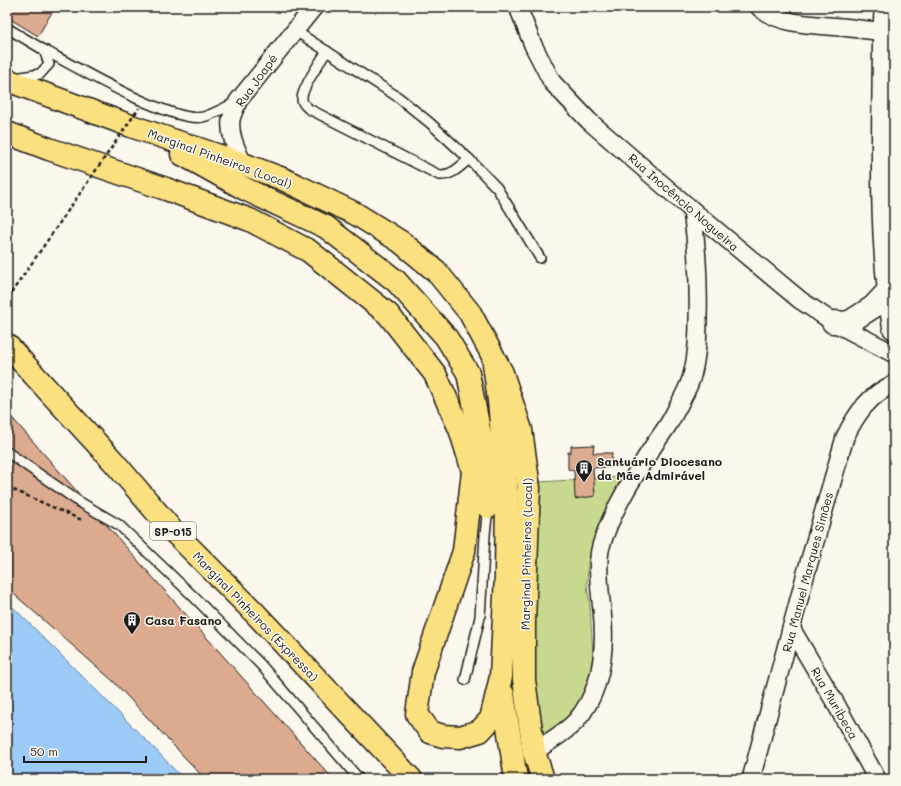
<svg xmlns="http://www.w3.org/2000/svg" width="901" height="786" font-family="Mali,sans-serif">
	<style>
		.green { fill: #c7d98e; stroke: #727a55 }
		.water { fill: #9ccbf8; stroke: #6985a0 }
		.building { fill: #dcaa8e; stroke: #1c1c1c }
		.lines { fill: none; stroke-linecap: round; stroke-linejoin: round }
		.service-casing { stroke: #1c1c1c; stroke-width: 12 }
		.minor-casing { stroke: #1c1c1c; stroke-width: 20 }
		.secondary-casing { stroke: #1c1c1c; stroke-width: 25 }
		.trunk-casing { stroke: #1c1c1c; stroke-width: 25 }
		.motorway-casing { stroke: #1c1c1c; stroke-width: 25 }
		.path { stroke: #1c1c1c; stroke-width: 2.5; stroke-dasharray: 4 3; stroke-linecap: butt }
		.service { stroke: #fbf7ec; stroke-width: 9 }
		.minor { stroke: #fbf7ec; stroke-width: 17 }
		.secondary { stroke: #fbf7ec; stroke-width: 22 }
		.trunk { stroke: #fbe080; stroke-width: 22 }
		.motorway { stroke: #fbe080; stroke-width: 22 }
		.path-bridge { stroke: #1c1c1c; stroke-width: 2.5; stroke-dasharray: 4 3; stroke-linecap: butt }
		.labels { text-anchor: middle; dominant-baseline: central; stroke-width: 3; stroke-linejoin: round; paint-order: stroke }
		.shield { fill: #fbf7ec; stroke: #5f5e5a; stroke-width: 1 }
		.shield-label { font-size: 11px; font-weight: bold; fill: #1c1c1c }
		.street-label { font-size: 12px; fill: #1c1c1c; stroke: #fbf7ec }
		.poi-label { font-size: 12px; font-weight: bold; fill: #1c1c1c; stroke: #fbf7ec; text-anchor: start }
	</style>
	<rect width="100%" height="100%" fill="#fbf7ec"/>
	<filter id="ink" filterUnits="userSpaceOnUse"><feTurbulence type="fractalNoise" baseFrequency=".025" numOctaves="2"/><feDisplacementMap in="SourceGraphic" scale="8" xChannelSelector="R" yChannelSelector="G"/><feConvolveMatrix kernelMatrix="1 2 1 2 8 2 1 2 1" color-interpolation-filters="sRGB"/></filter>
	<g filter="url(#ink)">
		<path class="green" d="M626 477 603 519 593 542 588 563 587 585 590 606 593 656 590 680 575 714 545 737 540 735C530 659 537 583 539 507L538 482Z"/>
		<polygon class="water" points="7,601 159,753 183,779 7,779"/>
		<g class="building">
			<polygon points="7,7 55,7 38,36 7,17"/>
			<polygon points="7,412 140,563 333,779 205,779 113,681 7,588"/>
			<polygon points="594,445 593,453 612,453 611,467 593,468 595,496 575,499 574,471 568,469 568,452 571,452 571,446"/>
		</g>
		<g class="lines">
			<g class="service-casing">
				<g id="service">
					<polyline points="7,28 44,50 49,64 40,74 15,78"/>
					<polyline points="294,30 398,97 430,123 469,159"/>
					<path d="M44 50C74 66 173 124 203 117 214 114 226 107 236 102"/>
					<path d="M327 51C321 60 301 90 302 99 302 104 306 106 309 109L439 175C451 176 460 167 469 159L497 188 540 258"/>
					<polyline points="7,452 78,501 119,525 193,596 261,665 359,779"/>
					<polyline points="465,680 480,617 485,535 488,507"/>
				</g>
			</g>
			<g class="minor-casing">
				<g id="minor">
					<polyline points="518,7 533,45 552,82 589,121 692,210 800,300 833,322 894,354"/>
					<path d="M759 7C778 25 818 25 842 27 859 29 877 31 894 33"/>
					<path d="M243 164C237 150 229 135 231 120 232 114 236 107 238 101L314 7"/>
					<polyline points="791,628 836,704 877,779"/>
					<path d="M534 752C548 742 565 733 576 721 602 691 606 648 602 610 600 592 596 563 601 546 612 510 634 476 654 445 661 435 669 425 674 414 680 403 687 391 691 379 697 359 698 339 698 319 699 282 697 246 692 210"/>
					<path d="M751 779 806 573 845 437C857 413 869 395 894 384"/>
				</g>
			</g>
			<g class="secondary-casing">
				<g id="secondary">
					<path d="M886 7 884 32C884 130 878 231 894 328"/>
					<polyline points="833,322 848,323 873,307 888,291"/>
				</g>
			</g>
			<g class="trunk-casing">
				<g id="trunk">
					<polyline points="7,80 131,126 243,164 283,179 356,214 401,242 436,271 470,313 502,373 521,430 529,488 524,623 524,680 534,752 543,779"/>
					<polyline points="182,154 245,189 326,227 396,281 446,337 468,373 488,476 488,507"/>
				</g>
			</g>
			<g class="motorway-casing">
				<g id="motorway">
					<polyline points="7,133 49,149 166,189 250,220 309,251 388,314 435,374 460,429 473,471 464,551 423,672 417,714 430,732 443,736 460,737 480,731 491,719 501,677 506,575 507,493 499,401 493,356"/>
					<polyline points="7,345 55,398 113,461 171,529 252,610 411,779"/>
					<polyline points="473,472 488,507"/>
					<polyline points="503,694 516,779"/>
				</g>
			</g>
			<polyline class="path" points="7,487 84,521"/>
			<use href="#service" class="service"/>
			<use href="#minor" class="minor"/>
			<use href="#secondary" class="secondary"/>
			<use href="#trunk" class="trunk"/>
			<use href="#motorway" class="motorway"/>
			<polyline class="path-bridge" points="7,299 139,108"/>
		</g>
	</g>
	<defs>
		<g id="building-pin" transform="scale(0.9)"><path d="M0 17L-7.5 6A9.5 9.5 0 1 1 7.5 6Z" fill="#1c1c1c" stroke="#fbf7ec"/><path d="M-4-6H4V6H1V3H-1V6H-4ZM-2.5-4.3h1.7v1.8h-1.7ZM.8-4.3h1.7v1.8H.8ZM-2.5-1h1.7V.8h-1.7ZM.8-1h1.7V.8H.8Z" fill="#fff"/></g>
	</defs>
	<g fill-rule="evenodd">
		<use href="#building-pin" x="584" y="468"/>
		<use href="#building-pin" x="132" y="620"/>
	</g>
	<g class="labels">
		<rect class="shield" x="150" y="522" width="46" height="18" rx="3"/>
		<g class="shield-label">
			<text x="173" y="531">SP-015</text>
		</g>
		<g class="street-label">
			<text transform="translate(256 80) rotate(-54)">Rua Joapé</text>
			<text transform="translate(220 158) rotate(20)">Marginal Pinheiros (Local)</text>
			<text transform="translate(684 202) rotate(41)">Rua Inocêncio Nogueira</text>
			<text transform="translate(526 554) rotate(-89)">Marginal Pinheiros (Local)</text>
			<text transform="translate(807 572) rotate(-75)">Rua Manuel Marques Simões</text>
			<text transform="translate(256 616) rotate(46)">Marginal Pinheiros (Expressa)</text>
			<text transform="translate(835 703) rotate(60)">Rua Muribeca</text>
		</g>
		<g class="poi-label">
			<text x="597" y="461">Santuário Diocesano<tspan x="597" dy="14">da Mãe Admirável</tspan></text>
			<text x="145" y="620">Casa Fasano</text>
		</g>
	</g>
	<rect width="901" height="786" fill="none" stroke="#fbf7ec" stroke-width="24"/>
	<rect x="12" y="12" width="877" height="762" fill="none" stroke="#1c1c1c" stroke-width="1.5" filter="url(#ink)"/>
	<path d="M24 756v6h122v-6" fill="none" stroke="#1c1c1c" stroke-width="2"/>
	<text x="30" y="756" font-size="12" fill="#1c1c1c" stroke="#fbf7ec" stroke-width="3" paint-order="stroke">50 m</text>
</svg>
